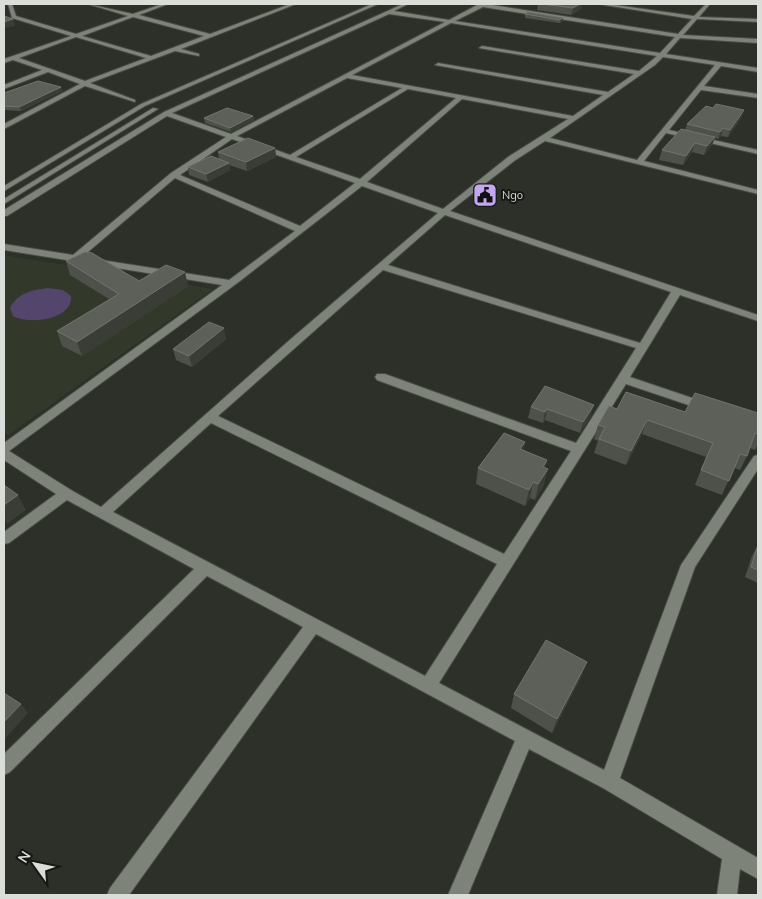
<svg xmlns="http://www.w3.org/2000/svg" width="762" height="899" font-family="Mulish,sans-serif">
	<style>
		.built { fill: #32392b }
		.green { fill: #54456c }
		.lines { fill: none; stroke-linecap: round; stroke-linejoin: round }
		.minor-casing { stroke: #484b45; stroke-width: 2 }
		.minor { fill: #7e837a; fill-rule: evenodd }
		.wall { fill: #4d5149 }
		.shaded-wall { fill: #393d35 }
		.building { fill: #5c6058; stroke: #70746c }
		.labels { text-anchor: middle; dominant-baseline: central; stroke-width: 4; stroke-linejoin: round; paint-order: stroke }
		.far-poi-label { font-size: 11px; fill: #dbded8; stroke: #161814; text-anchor: start }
	</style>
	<rect width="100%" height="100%" fill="#2c3028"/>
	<polygon class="built" points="4,255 213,289 8,435 4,433"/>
	<path class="green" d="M48 288 63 290 71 296C73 320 28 325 13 316L10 308C17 293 33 290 48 288Z"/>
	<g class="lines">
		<g class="minor-casing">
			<g id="minor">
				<path d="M8 4H12L16 16 76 34 128 16 88 4 133 14 162 4H168L139 15 210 34 290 4H296L181 49 199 54V56L175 51 90 83 135 100V102L85 86 4 129V124L80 84 48 72 4 89V85L42 70 13 60 4 63V59L71 36 12 18ZM133 17 204 36 151 56 82 36ZM76 37 146 58 85 81 19 58Z"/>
				<polygon points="372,4 378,4 145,106 4,191 4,186 141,104"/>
				<path d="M403 4H408L394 11 449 20 479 4H486L678 34 692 19 598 4H608L694 16 706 4H710L699 17 758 19V22L697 19 683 35 758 39V43L680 38 666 54 758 68V72L721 66 704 86 758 94V98L701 90 669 130 758 150V154L666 133 644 161 758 190V194L545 141 514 161 450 211 758 315V321L680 295 630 377 710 404 712 407 706 411 626 384 439 683 604 770 681 565 754 456 758 455V469L695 567 620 778 758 858V879L740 869 737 895H717L722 859 603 788 529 749 468 895H448L515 741 316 634 129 895H107L110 888 303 627 207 576 10 772 4 775V754L194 569 67 500 9 543 4 544V532L56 494 4 460V443L222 285 4 250V244L73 255 171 173 226 137 167 116 7 216H4V210L164 112ZM483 7 675 37 660 53 455 21ZM389 14 445 22 231 134 172 113ZM451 23 657 56 639 71 482 46 479 48 634 74 608 92 438 63 435 65 603 95 573 116 352 75ZM663 57 715 65 637 160 550 138 655 65ZM347 78 402 88 290 155 237 136ZM408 89 456 98 360 179 296 157ZM462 99 568 119 508 157 443 209 367 182ZM232 139 355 183 300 226 180 175ZM175 178 295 231 229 280 82 257ZM362 186 438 213 292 338 101 507 71 490 9 451 240 281ZM445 215 671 292 640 343 388 265ZM383 270 636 348 576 443 385 374H377L375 377 377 380 571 451 504 554 218 416ZM211 423 497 564 425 676 113 512Z"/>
				<polygon points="153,108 158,109 4,204 4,199"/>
			</g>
		</g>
		<use href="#minor" class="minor"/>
	</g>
	<g class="wall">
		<polygon points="538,4 582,4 581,9 571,15 537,10"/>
		<polygon points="525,14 563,18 563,21 560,23 525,18"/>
		<polygon points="61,87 62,91 21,111 4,110 4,93"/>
		<polygon points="253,116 254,120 231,132 205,123 204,118"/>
		<polygon points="742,117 728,137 721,136 718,139 715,138 712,145 704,155 692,152 683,165 659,160 662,150 685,130 687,124"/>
		<polygon points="275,148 276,157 247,171 229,165 230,170 208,182 189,175 188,167 219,160 218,152"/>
		<polygon points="66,261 139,281 188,286 82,356 62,346 57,331 109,299 70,275"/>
		<polygon points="226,339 192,367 176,360 173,349"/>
		<polygon points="531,407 591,415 580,433 545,420 543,423 528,418"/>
		<polygon points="617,409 685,412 758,413 758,444 755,450 750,448 747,456 740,470 734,468 722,495 695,485 706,457 642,434 626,465 594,453 598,441 594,439 598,425"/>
		<polygon points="525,442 523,451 545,468 544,485 535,500 530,498 525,506 476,484 478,468"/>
		<polygon points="758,545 758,583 745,577 752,556"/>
		<polygon points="581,677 552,733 511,708 514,694"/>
	</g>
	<g class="shaded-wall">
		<polygon points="580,4 582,4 581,9 571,15 573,8"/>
		<polygon points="563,18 563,21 560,23 560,20"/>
		<polygon points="13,19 15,26 4,28 4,22"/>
		<polygon points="61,87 62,91 21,111 19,107"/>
		<polygon points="744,110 742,117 728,137 730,130"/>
		<polygon points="253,116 254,120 231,132 230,128"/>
		<polygon points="723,128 721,136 718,139 720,132"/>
		<polygon points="715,137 712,145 704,155 707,146"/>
		<polygon points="695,143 692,152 683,165 686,156"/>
		<polygon points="275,148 276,157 247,171 246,162"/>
		<polygon points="229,163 230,170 208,182 206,174"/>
		<polygon points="185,272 188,286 82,356 77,342"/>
		<polygon points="224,328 226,339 192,367 189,356"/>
		<polygon points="594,405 591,415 580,433 583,422"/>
		<polygon points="547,409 545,420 543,423 545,412"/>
		<polygon points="647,420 642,434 626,465 631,451"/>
		<polygon points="525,442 522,458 520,449"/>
		<polygon points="547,460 544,476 548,469 544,485 535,500 543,467"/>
		<polygon points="533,482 530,498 525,506 529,490"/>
		<polygon points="18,495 26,510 7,524 4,518 4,505"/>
		<polygon points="587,662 581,677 552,733 557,719"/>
		<polygon points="21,704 28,713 5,739 4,738 4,722"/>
	</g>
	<g class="building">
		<polygon points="542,4 580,4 573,8"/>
		<polygon points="528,12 563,18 560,20 525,14"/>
		<polygon points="4,16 13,19 4,22"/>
		<polygon points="38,81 61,87 19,107 4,106 4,93"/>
		<polygon points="716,104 744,110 730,130 723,128 720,132 687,124 706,106 713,108"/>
		<polygon points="227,108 253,116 230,128 204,118"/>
		<polygon points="681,129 715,137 707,146 695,143 686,156 662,150"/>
		<polygon points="248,138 275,148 246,162 218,152"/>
		<polygon points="211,156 229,163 206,174 188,167"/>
		<polygon points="85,252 92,253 139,281 166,265 185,272 77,342 57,331 119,294 66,261"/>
		<polygon points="209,322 224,328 189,356 173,349"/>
		<polygon points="545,386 594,405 583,422 547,409 545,412 531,407"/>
		<polygon points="626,392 685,412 695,393 758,413 758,434 755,433 747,456 740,454 729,481 701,470 713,443 647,420 631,451 599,439 605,427 598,425 609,406 617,409"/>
		<polygon points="504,433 525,442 520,449 547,460 543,467 548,469 538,484 533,482 529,490 478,468"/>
		<polygon points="4,485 18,495 4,505"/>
		<polygon points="758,545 758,570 751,567"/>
		<polygon points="546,640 587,662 557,719 514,694"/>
		<polygon points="4,693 21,704 4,722"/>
	</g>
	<defs>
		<g id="civic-square" transform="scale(1.25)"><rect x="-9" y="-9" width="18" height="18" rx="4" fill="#c3a7f2" stroke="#161814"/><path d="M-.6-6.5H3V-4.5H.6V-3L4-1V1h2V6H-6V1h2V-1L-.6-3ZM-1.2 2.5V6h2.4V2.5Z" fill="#111"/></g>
	</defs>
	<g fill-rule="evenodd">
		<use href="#civic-square" x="485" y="195"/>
	</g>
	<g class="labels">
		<g class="far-poi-label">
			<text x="502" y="195">Ngo</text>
		</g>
	</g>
	<rect width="762" height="899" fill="none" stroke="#dbded8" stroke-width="10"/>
	<g transform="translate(35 864) rotate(303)" stroke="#161814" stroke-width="4" paint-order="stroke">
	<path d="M0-4L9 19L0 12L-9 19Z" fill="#dbded8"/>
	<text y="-8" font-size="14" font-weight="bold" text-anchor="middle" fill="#dbded8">N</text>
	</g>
</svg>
